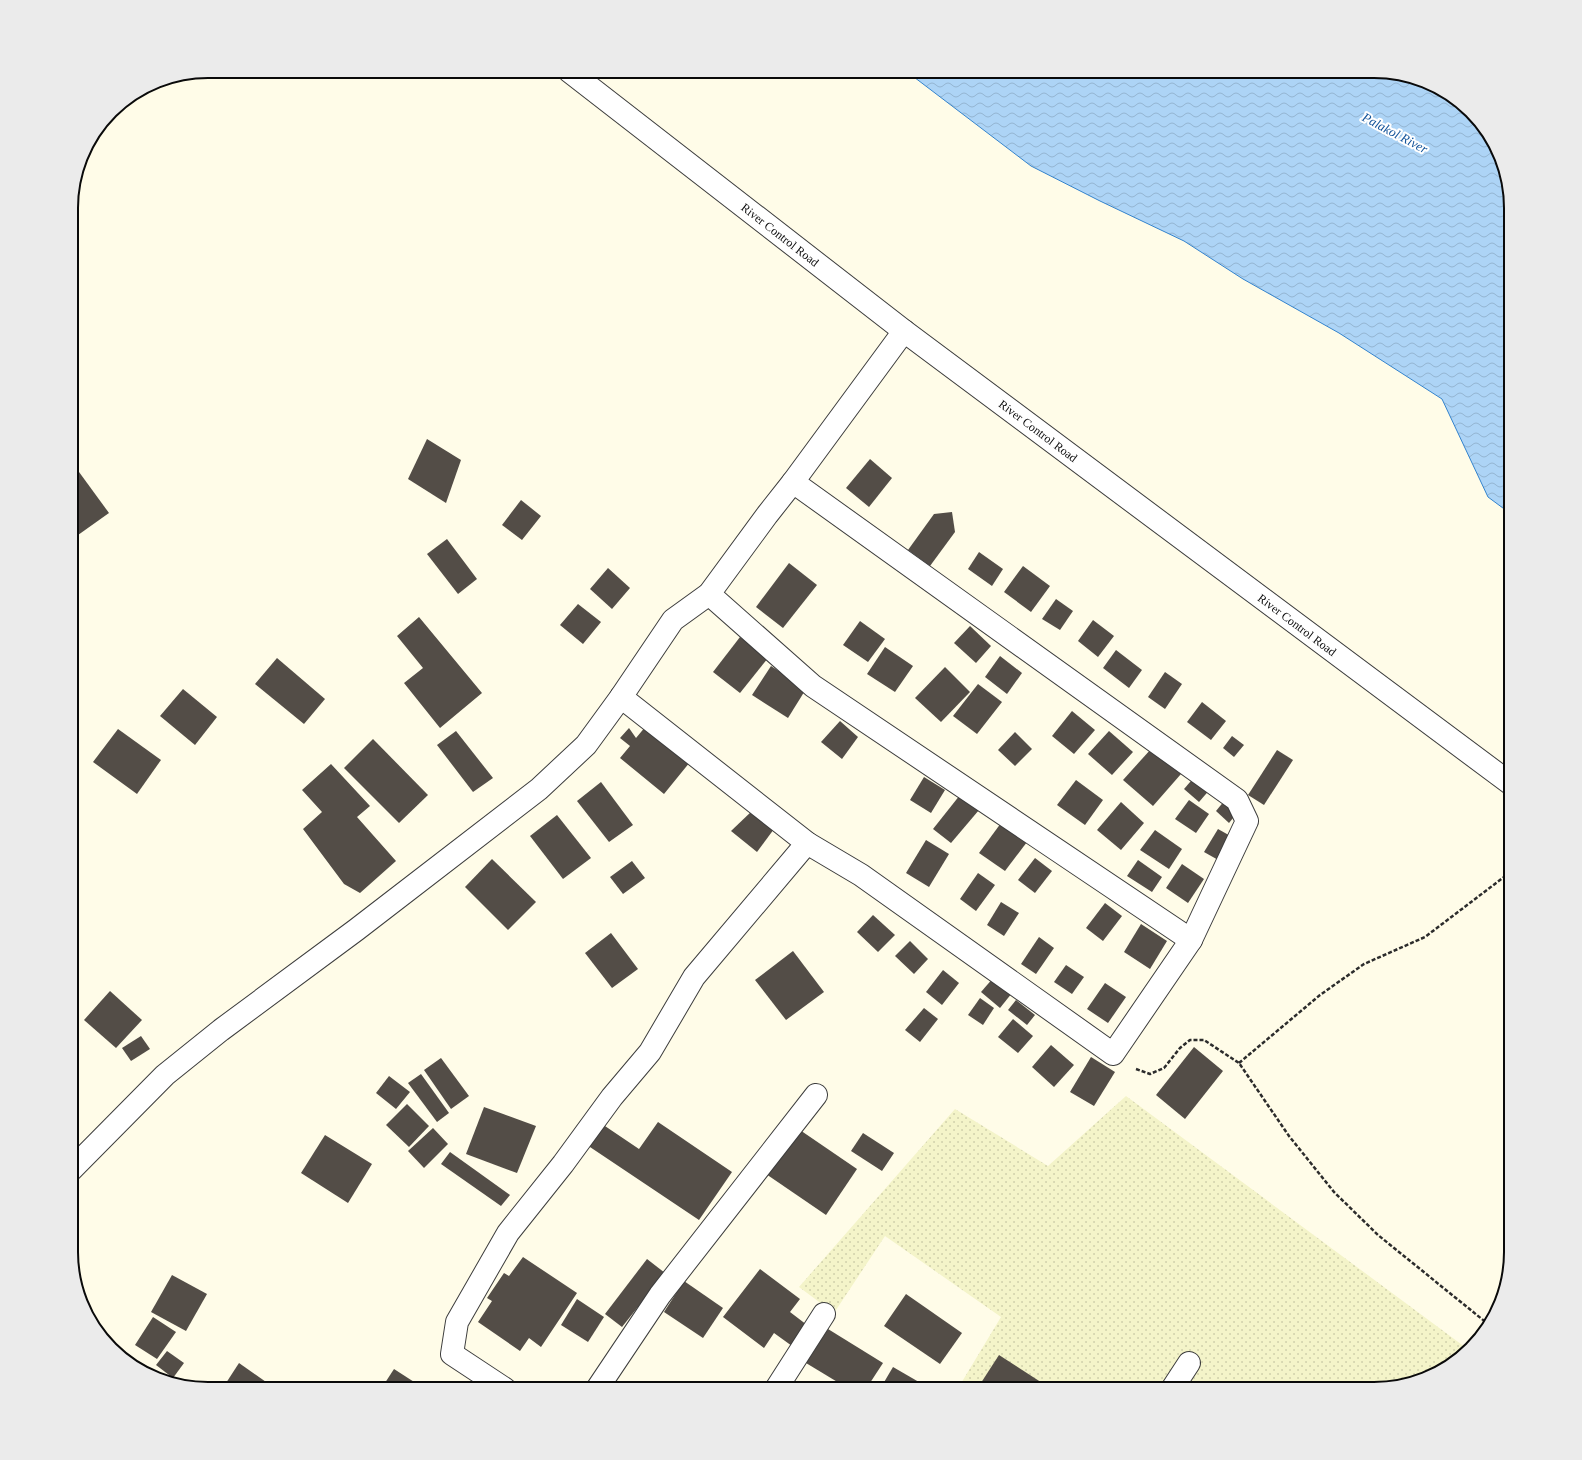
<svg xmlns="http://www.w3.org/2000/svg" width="1582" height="1460" font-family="Georgia,serif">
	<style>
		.farmland { fill: url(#farmland-dots) }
		.water { fill: url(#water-waves); stroke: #3483cd }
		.building { fill: #534d47 }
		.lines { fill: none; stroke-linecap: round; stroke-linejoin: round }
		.minor-casing { stroke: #3d3d3d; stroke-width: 24 }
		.path { stroke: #2c2c2c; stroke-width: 2.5; stroke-dasharray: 4 2; stroke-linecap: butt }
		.minor { stroke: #fff; stroke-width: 22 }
		.labels { text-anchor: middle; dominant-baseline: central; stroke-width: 4; stroke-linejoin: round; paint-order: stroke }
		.street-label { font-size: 12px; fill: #0a0a0a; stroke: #fff }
		.water-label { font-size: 13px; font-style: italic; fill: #15559b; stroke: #fff }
		.rim { fill: none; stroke: #0a0a0a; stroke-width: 2 }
	</style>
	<defs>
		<pattern id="farmland-dots" width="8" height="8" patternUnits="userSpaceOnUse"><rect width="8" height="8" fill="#f4f4c9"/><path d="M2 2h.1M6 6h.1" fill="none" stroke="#d0d0ab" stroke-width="1.8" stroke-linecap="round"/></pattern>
		<pattern id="water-waves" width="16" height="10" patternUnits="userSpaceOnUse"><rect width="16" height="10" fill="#add4f6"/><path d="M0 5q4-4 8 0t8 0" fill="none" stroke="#94b5d2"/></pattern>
	</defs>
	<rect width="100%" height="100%" fill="#fffce8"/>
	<polygon class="farmland" points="1126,1096 1469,1350 1426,1378 1374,1389 967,1389 960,1385 1001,1317 885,1236 834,1313 799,1287 955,1109 1048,1166"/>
	<polygon class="water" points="906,71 1374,71 1426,82 1471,111 1500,156 1511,200 1511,514 1488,497 1442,399 1339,333 1243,279 1184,241 1100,201 1031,166"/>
	<g class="building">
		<polygon points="427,439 461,460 446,503 408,479"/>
		<polygon points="870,459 892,478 869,507 846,488"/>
		<polygon points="71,461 109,513 71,540"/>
		<polygon points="521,500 541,516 522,540 502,525"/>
		<polygon points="952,512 955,532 930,566 908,550 934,514"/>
		<polygon points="447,539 477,579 458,594 427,554"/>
		<polygon points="979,552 1003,569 992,586 968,569"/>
		<polygon points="789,563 817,585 783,628 756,607"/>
		<polygon points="1023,566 1050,586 1031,612 1004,592"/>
		<polygon points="608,568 630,588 612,609 590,589"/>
		<polygon points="1056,599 1073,611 1060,630 1042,619"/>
		<polygon points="578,604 601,622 583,644 560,625"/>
		<polygon points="419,617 482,693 440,728 404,683 423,668 397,636"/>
		<polygon points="1093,620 1114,636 1098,657 1078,641"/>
		<polygon points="860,621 885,639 868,662 843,645"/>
		<polygon points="970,626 991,646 976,663 954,643"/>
		<polygon points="740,637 768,658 740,693 713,672"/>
		<polygon points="885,647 913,666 895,692 867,674"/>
		<polygon points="1116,650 1142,670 1129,688 1103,668"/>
		<polygon points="1000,656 1022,673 1007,694 985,677"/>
		<polygon points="277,658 325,699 304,724 255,684"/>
		<polygon points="771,666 806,689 788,718 752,695"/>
		<polygon points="945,667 970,692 941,722 915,698"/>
		<polygon points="1165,672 1182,684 1165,709 1148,697"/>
		<polygon points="978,684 1002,702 977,734 953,716"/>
		<polygon points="183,689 217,717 195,745 160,716"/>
		<polygon points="1202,702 1226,721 1211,740 1187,722"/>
		<polygon points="1072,711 1095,730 1074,754 1052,736"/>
		<polygon points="840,721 858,737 842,759 821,742"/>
		<polygon points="646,726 690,762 664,794 620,758 630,746 620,738 629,728 636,738"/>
		<polygon points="118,729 161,760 137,794 93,762"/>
		<polygon points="456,731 493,778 473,792 437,745"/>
		<polygon points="1109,731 1133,752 1112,775 1088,754"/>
		<polygon points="1015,732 1032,749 1015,766 998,750"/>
		<polygon points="1232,736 1244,745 1234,757 1223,748"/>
		<polygon points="373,739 428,795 399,823 344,768"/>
		<polygon points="1151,749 1181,774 1153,806 1123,780"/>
		<polygon points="1277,750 1293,760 1264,805 1248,795"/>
		<polygon points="331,764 370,806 357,817 396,861 360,893 344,884 303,829 322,812 302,790"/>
		<polygon points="1197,774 1212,787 1199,802 1184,789"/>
		<polygon points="924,777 945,790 931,813 910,800"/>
		<polygon points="1076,780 1103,800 1085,825 1057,805"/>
		<polygon points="601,782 633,825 609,842 577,801"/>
		<polygon points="960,795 979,810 951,843 933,829"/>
		<polygon points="1189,800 1209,814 1196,833 1175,819"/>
		<polygon points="1225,800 1238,812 1229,823 1216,811"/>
		<polygon points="1121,802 1144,823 1121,850 1097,830"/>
		<polygon points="753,810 774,829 757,852 731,831"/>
		<polygon points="557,815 591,858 563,879 530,836"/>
		<polygon points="1001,823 1027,842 1005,871 979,853"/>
		<polygon points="1218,829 1234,838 1220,861 1204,852"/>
		<polygon points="1155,830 1182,849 1169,869 1140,850"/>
		<polygon points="926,840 949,854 929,887 906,873"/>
		<polygon points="1035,858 1052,871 1035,893 1018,880"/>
		<polygon points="492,859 536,902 508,930 465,887"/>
		<polygon points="1138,860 1162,877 1152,892 1127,876"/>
		<polygon points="632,861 645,878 623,894 610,877"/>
		<polygon points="1182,864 1204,879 1188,903 1166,888"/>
		<polygon points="978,873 995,885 976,911 960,899"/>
		<polygon points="1001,902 1019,913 1004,936 987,925"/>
		<polygon points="1105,903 1122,916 1103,941 1086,928"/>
		<polygon points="873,915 895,935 878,952 857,932"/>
		<polygon points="1141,924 1167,941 1150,969 1124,952"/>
		<polygon points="611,933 638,969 612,988 585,953"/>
		<polygon points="1039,937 1054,948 1036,974 1021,964"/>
		<polygon points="910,941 928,959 914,974 895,956"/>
		<polygon points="793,951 824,992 786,1020 755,980"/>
		<polygon points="1066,965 1084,977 1072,994 1054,982"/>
		<polygon points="943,970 959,983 942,1005 926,992"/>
		<polygon points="994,977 1012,993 1000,1008 981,992"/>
		<polygon points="1105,983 1126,997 1108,1023 1087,1009"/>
		<polygon points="110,991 142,1020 116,1048 84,1020"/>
		<polygon points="980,998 994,1008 983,1025 968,1015"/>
		<polygon points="1016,1000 1035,1015 1027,1025 1008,1010"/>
		<polygon points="924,1008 938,1019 920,1042 905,1030"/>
		<polygon points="1013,1019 1033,1036 1018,1053 998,1037"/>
		<polygon points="141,1036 150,1049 131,1061 122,1048"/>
		<polygon points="1051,1045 1074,1065 1054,1087 1032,1067"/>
		<polygon points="1194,1047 1223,1071 1185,1119 1156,1095"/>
		<polygon points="1091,1057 1115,1072 1094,1106 1070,1092"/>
		<polygon points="441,1058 469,1096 451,1109 424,1070"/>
		<polygon points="421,1074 449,1113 437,1122 408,1083"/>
		<polygon points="389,1076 410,1092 396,1109 376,1093"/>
		<polygon points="407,1104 429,1126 409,1147 386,1125"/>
		<polygon points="484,1107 536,1126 517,1173 466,1154"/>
		<polygon points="599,1122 639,1149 658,1122 732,1172 699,1220 584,1143"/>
		<polygon points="433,1128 448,1144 424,1168 408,1151"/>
		<polygon points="797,1128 857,1169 826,1215 766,1174"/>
		<polygon points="863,1133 894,1153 882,1171 851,1151"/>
		<polygon points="325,1135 372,1164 348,1203 301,1173"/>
		<polygon points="450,1152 510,1195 501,1206 441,1164"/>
		<polygon points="523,1257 577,1293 541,1347 529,1338 520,1351 478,1322 492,1301 487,1298 504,1273 509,1276"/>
		<polygon points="647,1259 665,1273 622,1327 605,1314"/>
		<polygon points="760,1269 800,1299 790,1312 807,1325 792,1346 774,1333 764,1348 723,1317"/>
		<polygon points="172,1275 207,1294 186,1331 151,1312"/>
		<polygon points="684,1281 723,1308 703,1338 664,1312"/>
		<polygon points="906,1294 962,1333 940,1364 884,1326"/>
		<polygon points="577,1299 604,1317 588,1342 561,1325"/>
		<polygon points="153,1317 176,1332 157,1359 135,1345"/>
		<polygon points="828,1329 883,1363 866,1389 849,1389 806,1363"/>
		<polygon points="167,1351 184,1363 173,1378 156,1365"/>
		<polygon points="999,1355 1050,1388 1050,1389 977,1389"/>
		<polygon points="239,1363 276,1389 235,1389 226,1383"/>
		<polygon points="893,1367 931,1389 880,1389"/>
		<polygon points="394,1369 425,1389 381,1389"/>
	</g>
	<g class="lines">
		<g class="minor-casing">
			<g id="minor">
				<polyline points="569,71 904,331 1511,784"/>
				<polyline points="709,594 813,686 1191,940"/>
				<polyline points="621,697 807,843 861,875 1113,1054 1191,940 1247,821 1237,800 793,482"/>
				<polyline points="71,1170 165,1075 221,1030 356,930 539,789 586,745 621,697 673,620 709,594 767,515 793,482 904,331"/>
				<polyline points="505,1389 452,1354 457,1322 508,1233 563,1164 612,1097 650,1052 694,977 807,843"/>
				<polyline points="597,1389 660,1295 816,1095"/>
				<polyline points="776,1389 824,1314"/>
				<polyline points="1172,1389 1189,1363"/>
			</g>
		</g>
		<g class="path">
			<polyline points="1239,1063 1320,995 1364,964 1425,937 1504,877 1511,870"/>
			<polyline points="1136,1069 1150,1074 1164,1068 1180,1048 1190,1040 1204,1040 1239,1063 1289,1136 1334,1192 1378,1235 1488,1324"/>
		</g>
		<use href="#minor" class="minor"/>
	</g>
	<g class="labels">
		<g class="street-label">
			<text transform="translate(780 235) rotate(38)">River Control Road</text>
			<text transform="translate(1038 431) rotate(37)">River Control Road</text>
			<text transform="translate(1297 625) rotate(37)">River Control Road</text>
		</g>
		<g class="water-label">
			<text transform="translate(1395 133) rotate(28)">Palakol River</text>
		</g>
	</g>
	<path d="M0 0H1582V1460H0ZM208 78H1374A130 130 0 0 1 1504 208V1252A130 130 0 0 1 1374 1382H208A130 130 0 0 1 78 1252V208A130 130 0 0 1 208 78Z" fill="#ebebeb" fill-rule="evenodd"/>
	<path class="rim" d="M208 78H1374A130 130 0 0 1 1504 208V1252A130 130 0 0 1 1374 1382H208A130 130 0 0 1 78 1252V208A130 130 0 0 1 208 78Z"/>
</svg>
